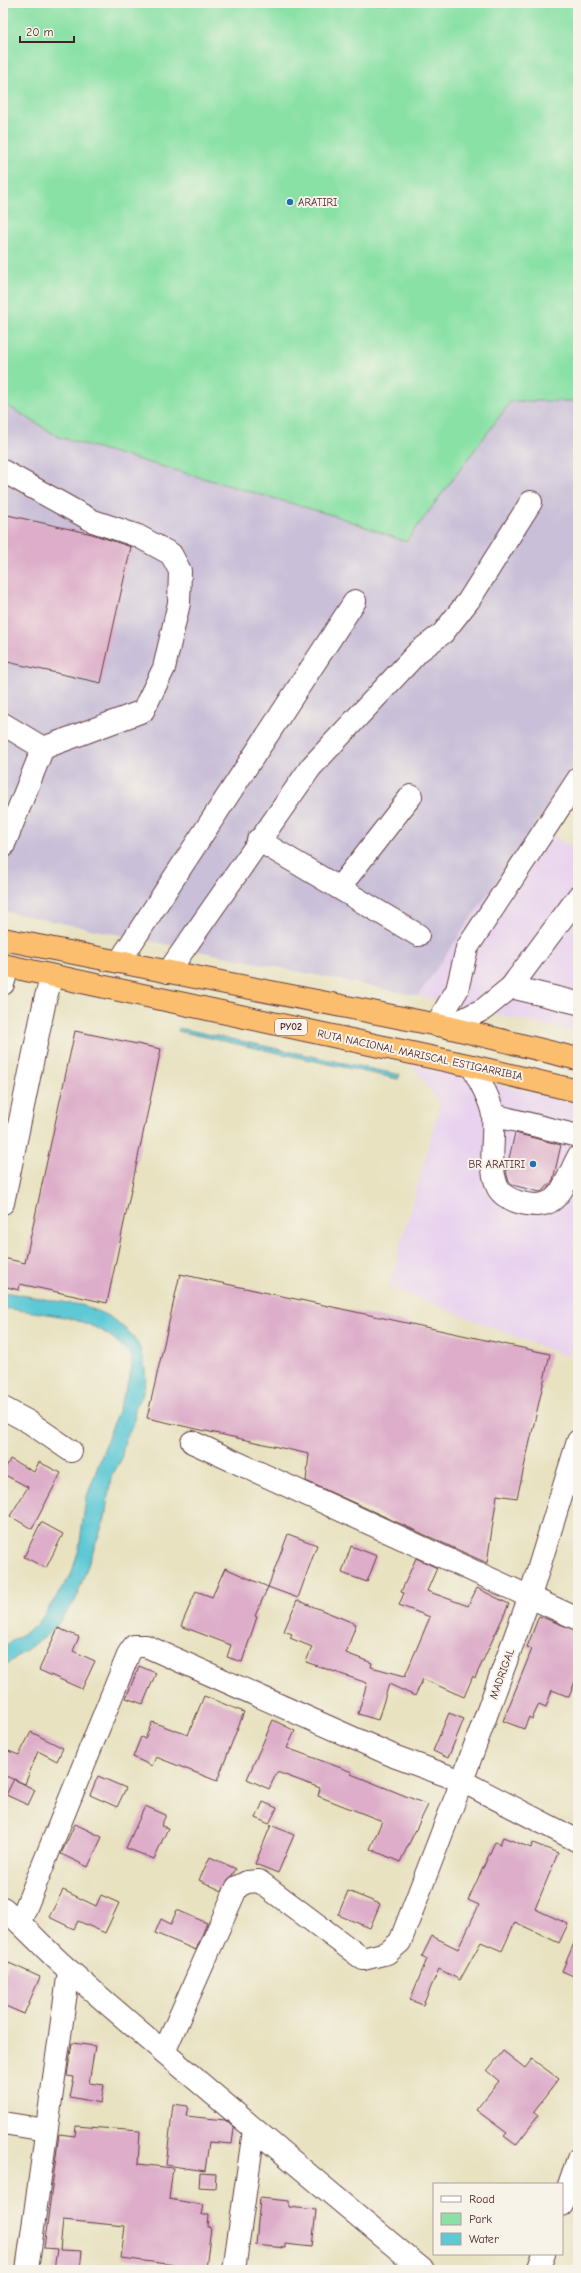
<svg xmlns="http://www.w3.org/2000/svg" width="581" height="2273" font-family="'Comic Neue',sans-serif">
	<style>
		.built { fill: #e8d2ef }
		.industrial { fill: #c9bfd8 }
		.green { fill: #89e1a6; stroke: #6a8068 }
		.water { fill: #5dc9d5; stroke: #547480 }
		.building { fill: #ddadc9 }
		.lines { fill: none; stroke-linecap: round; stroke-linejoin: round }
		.minor-casing { stroke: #623c42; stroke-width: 24 }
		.highway-casing { stroke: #623c42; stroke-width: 24 }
		.minor { stroke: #fff; stroke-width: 22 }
		.highway { stroke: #fbbe6e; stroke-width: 22 }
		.poi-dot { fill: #1f6fb2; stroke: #f7f3e8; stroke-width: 1.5 }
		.labels { text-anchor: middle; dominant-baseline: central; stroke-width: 4; stroke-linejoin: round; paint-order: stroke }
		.shield { fill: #f7f3e8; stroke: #7e5f64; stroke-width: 1 }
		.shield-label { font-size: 10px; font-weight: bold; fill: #4a1f2b }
		.poi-label { font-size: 11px; fill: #4a1f2b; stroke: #f7f3e8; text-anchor: start }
		.street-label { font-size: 11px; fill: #4a1f2b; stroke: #f7f3e8 }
	</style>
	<rect width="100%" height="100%" fill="#f7f3e8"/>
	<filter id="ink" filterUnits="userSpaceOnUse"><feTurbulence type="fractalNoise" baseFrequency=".025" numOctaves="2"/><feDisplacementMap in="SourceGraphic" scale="8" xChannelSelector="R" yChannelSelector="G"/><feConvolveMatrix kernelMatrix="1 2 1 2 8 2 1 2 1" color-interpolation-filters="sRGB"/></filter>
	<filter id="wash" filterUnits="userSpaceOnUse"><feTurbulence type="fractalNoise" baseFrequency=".012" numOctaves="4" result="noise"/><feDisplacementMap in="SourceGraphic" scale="16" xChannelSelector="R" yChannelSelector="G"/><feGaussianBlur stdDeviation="0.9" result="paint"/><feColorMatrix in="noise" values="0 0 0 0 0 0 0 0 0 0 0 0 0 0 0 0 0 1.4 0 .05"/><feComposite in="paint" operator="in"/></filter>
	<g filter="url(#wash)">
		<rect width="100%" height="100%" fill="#e8e2c1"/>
		<g class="built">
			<polygon points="536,826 578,850 578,1033 418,996"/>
			<polygon points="411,1063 578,1104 578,1328 568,1357 389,1287 440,1104"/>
		</g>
		<polygon class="industrial" points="511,401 578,401 578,762 418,996 3,911 3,403 59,437 339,517 406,541"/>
		<polygon class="green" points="3,3 578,3 578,401 511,401 406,542 339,517 59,437 3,403"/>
		<g class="water">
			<polygon points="179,1028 400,1075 398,1079 178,1031"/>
			<path d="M3 1292 86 1306 110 1317 130 1333 139 1346 144 1362 146 1379 142 1396 135 1406 134 1423 125 1440 121 1460 111 1477 105 1518 75 1601 52 1631 3 1667V1647L38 1624 71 1575 79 1549 86 1499 130 1378C131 1370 134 1361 130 1354 128 1350 124 1348 121 1345 90 1315 44 1314 3 1308Z"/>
		</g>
		<g id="blocks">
			<g class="building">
				<polygon points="3,514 92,534 131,547 101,683 3,661"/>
				<polygon points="75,1031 161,1049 107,1303 20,1284 19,1290 3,1286 3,1258 25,1263"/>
				<polygon points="515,1133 561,1145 553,1180 544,1190 540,1192 512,1185 509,1182 506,1171"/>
				<polygon points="180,1274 550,1354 517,1498 497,1495 487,1563 306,1481 309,1454 147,1418"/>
				<polygon points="10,1459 34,1472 39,1462 61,1473 32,1529 10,1516 28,1487 3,1474"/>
				<polygon points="41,1522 63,1534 46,1568 24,1557"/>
				<polygon points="288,1534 317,1545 298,1598 268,1587"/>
				<polygon points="351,1546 377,1556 367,1582 342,1573"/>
				<polygon points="416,1558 437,1568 427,1591 468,1606 477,1588 509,1604 475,1678 473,1676 464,1697 423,1679 415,1696 389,1684 378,1720 358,1714 367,1683 306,1662 312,1647 290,1638 292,1634 284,1631 297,1600 356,1624 346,1653 372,1663 371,1667 405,1676 430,1617 399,1605 404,1593 401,1592"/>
				<polygon points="225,1568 268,1587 255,1616 257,1617 242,1662 227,1657 231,1645 181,1626 196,1591 212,1597"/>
				<polygon points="539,1616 578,1631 578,1674 569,1697 552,1690 546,1707 539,1704 532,1719 529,1717 524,1729 503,1721 532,1649 527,1647"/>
				<polygon points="58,1628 79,1637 73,1651 95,1661 82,1689 39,1670"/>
				<polygon points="139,1666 156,1673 143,1704 126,1698"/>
				<polygon points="204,1696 244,1712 217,1781 156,1757 152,1766 133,1757 141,1737 145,1739 152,1722 188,1735"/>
				<polygon points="449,1713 464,1719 448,1758 433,1751"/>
				<polygon points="273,1720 295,1731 287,1748 352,1772 351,1774 428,1805 400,1862 370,1849 382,1821 318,1796 320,1788 277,1772 269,1789 247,1779"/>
				<polygon points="31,1732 63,1748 57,1761 38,1751 25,1784 3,1775 3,1749 19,1755"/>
				<polygon points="98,1776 126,1788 117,1807 90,1795"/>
				<polygon points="14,1779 35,1790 28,1805 6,1795"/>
				<polygon points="263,1802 277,1808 269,1824 256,1818"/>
				<polygon points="145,1806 166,1815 161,1826 168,1828 154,1859 126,1848"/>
				<polygon points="75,1824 102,1837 88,1867 61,1854"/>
				<polygon points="271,1825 294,1835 278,1873 255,1864"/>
				<polygon points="503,1837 531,1848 533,1843 558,1853 535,1909 568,1924 559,1943 515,1922 502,1951 481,1942 460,1980 439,1969 423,2005 410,2000 427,1959 422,1956 432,1936 458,1949 479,1905 468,1900 495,1842 500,1844"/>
				<polygon points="210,1857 236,1869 222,1891 199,1880"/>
				<polygon points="63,1890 96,1906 101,1895 119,1903 105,1933 78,1921 74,1929 49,1917"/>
				<polygon points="348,1891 380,1904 370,1928 338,1915"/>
				<polygon points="177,1910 207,1923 196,1950 155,1933 161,1919 171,1924"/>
				<polygon points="578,1934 578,1978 562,1971"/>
				<polygon points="9,1963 40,1977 24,2014 3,2005 3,1977"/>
				<polygon points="72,2043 95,2046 89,2083 104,2085 101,2103 70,2097 74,2077 67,2076"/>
				<polygon points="503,2051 525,2068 532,2059 559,2079 534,2111 539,2115 516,2145 504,2136 507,2133 476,2110 499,2081 487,2071"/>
				<polygon points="173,2104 188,2106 186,2116 225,2120 234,2128 232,2144 209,2142 205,2171 166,2165"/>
				<polygon points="76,2126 140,2131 138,2164 173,2168 169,2199 203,2205 201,2215 209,2215 208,2227 211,2227 206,2269 121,2258 125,2226 63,2220 60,2250 82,2251 80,2270 54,2270 57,2249 44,2248 59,2134 75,2136"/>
				<polygon points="200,2173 216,2174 215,2188 199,2187"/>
				<polygon points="260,2198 289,2201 289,2207 316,2210 312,2247 285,2244 285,2248 256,2245"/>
			</g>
		</g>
	</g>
	<g filter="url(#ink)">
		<use href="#blocks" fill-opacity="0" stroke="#623c42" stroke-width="1"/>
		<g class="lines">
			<g class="minor-casing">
				<g id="minor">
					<polyline points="3,471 93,521 138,536 171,554 180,571 179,603 164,668 143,711 43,748"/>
					<polyline points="3,724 43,748 3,847"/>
					<polyline points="258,840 418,935"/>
					<polyline points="339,888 411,796"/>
					<polyline points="119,962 355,601"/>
					<polyline points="168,972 311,767 419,651 443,633 469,600 531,502"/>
					<polyline points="3,984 8,967"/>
					<polyline points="511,987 578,1003"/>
					<polyline points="436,1025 457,990 467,948 578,779"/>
					<polyline points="448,1027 484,1009 511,987 578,897"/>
					<path d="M472 1066C479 1081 491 1099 493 1116 495 1139 488 1163 497 1186 500 1194 509 1199 518 1202 559 1214 562 1188 578 1157"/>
					<polyline points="493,1115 578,1136"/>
					<polyline points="3,1203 45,1000 52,976"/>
					<polyline points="3,1408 29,1422 71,1451"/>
					<polyline points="578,1441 530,1596 462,1781 578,1841"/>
					<polyline points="192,1442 578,1619"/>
					<path d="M3 1908C27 1928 47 1952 71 1972 187 2073 305 2172 423 2270"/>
					<polyline points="20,1922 129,1653 134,1646 146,1646 396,1757 462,1781 400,1942 387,1953 363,1959 259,1881 247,1882 237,1887 164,2052"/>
					<polyline points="3,2123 46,2130"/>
					<polyline points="562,2205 578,2159"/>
					<polyline points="27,2270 69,1971"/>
					<polyline points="234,2270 254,2130"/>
					<polyline points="538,2270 544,2254"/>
				</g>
			</g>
			<g class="highway-casing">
				<g id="highway">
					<polyline points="3,939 448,1027 578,1059"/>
					<polyline points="3,965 472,1066 578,1091"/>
				</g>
			</g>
			<use href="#minor" class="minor"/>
			<use href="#highway" class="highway"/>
		</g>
	</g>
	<g class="poi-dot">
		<circle cx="290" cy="202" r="4"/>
		<circle cx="533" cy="1164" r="4"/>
	</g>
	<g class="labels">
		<rect class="shield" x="275" y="1019" width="32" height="16" rx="3"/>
		<g class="shield-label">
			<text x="291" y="1027">PY02</text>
		</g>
		<g class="poi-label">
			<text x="298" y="202">ARATIRI</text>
			<text x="525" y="1164" text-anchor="end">BR ARATIRI</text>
		</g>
		<g class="street-label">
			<text transform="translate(420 1055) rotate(12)">RUTA NACIONAL MARISCAL ESTIGARRIBIA</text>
			<text transform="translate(502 1674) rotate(-70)">MADRIGAL</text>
		</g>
	</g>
	<rect width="581" height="2273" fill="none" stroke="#f7f3e8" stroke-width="16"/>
	<rect x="433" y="2183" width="130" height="72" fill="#f7f3e8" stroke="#b29e9c"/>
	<rect x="441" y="2196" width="20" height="6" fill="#ffffff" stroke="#b29e9c"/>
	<text x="469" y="2203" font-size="12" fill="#4a1f2b">Road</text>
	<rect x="441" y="2213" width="20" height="12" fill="#89e1a6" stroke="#b29e9c"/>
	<text x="469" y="2223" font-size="12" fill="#4a1f2b">Park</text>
	<rect x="441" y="2233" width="20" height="12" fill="#5dc9d5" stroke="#b29e9c"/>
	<text x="469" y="2243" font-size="12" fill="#4a1f2b">Water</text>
	<path d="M20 36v6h54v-6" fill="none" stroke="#4a1f2b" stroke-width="2"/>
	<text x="26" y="36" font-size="12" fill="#4a1f2b" stroke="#f7f3e8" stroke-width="3" paint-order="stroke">20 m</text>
</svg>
